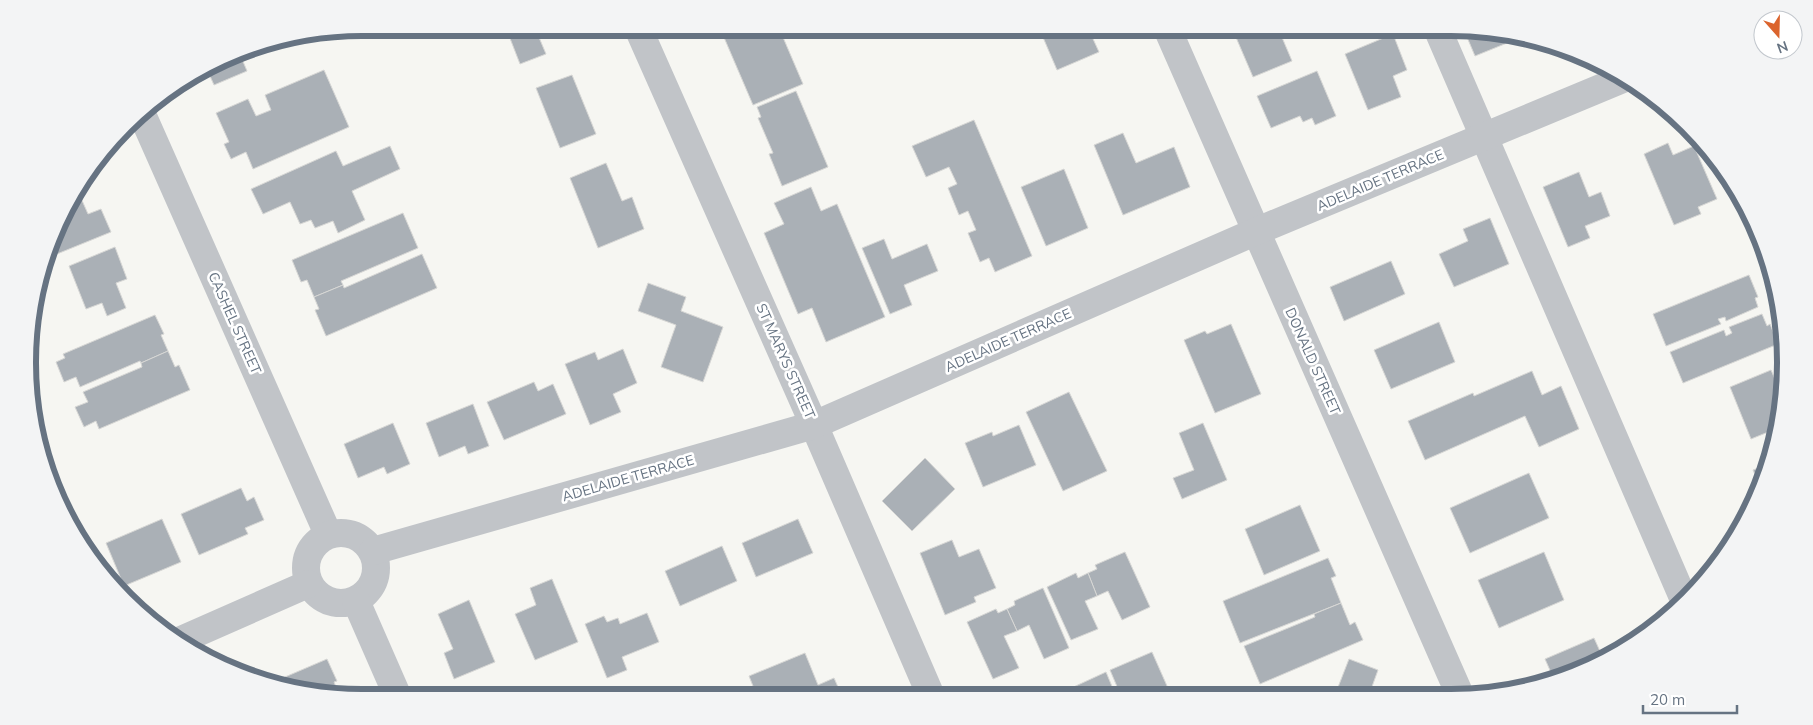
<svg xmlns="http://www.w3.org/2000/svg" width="1813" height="725" font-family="Mulish,sans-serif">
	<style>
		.building { fill: #aab0b6; stroke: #d7d7d5 }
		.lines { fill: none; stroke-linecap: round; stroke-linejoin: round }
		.minor { stroke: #c1c4c8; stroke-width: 28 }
		.labels { text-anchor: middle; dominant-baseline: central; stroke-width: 5; stroke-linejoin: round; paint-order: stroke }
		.street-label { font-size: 14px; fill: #667382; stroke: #fff }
		.rim { fill: none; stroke: #667382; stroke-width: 6 }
	</style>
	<rect width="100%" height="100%" fill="#f6f6f2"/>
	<g class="building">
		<polygon points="506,28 535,28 546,54 520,64"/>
		<polygon points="720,28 779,28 803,84 753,105"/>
		<polygon points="1039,28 1088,28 1099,52 1057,70"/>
		<polygon points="1232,28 1278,28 1292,61 1253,77"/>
		<polygon points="1464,30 1510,37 1512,41 1475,56"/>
		<polygon points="1393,34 1407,70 1393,76 1401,97 1368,110 1345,54"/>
		<polygon points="239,52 247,71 214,85 206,67"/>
		<polygon points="324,70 349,127 253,169 246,152 231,159 224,144 229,142 216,113 248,99 256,116 271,110 265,95"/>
		<polygon points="1317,71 1336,116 1315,125 1312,118 1303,122 1300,116 1271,128 1257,96"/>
		<polygon points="572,75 596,134 560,148 536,88"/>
		<polygon points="796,91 828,167 782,186 769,154 773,153 758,118 761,117 757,107"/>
		<polygon points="974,120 1032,256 995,272 989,258 980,262 968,233 976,230 968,211 959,215 948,188 957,184 949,167 926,177 912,146"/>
		<polygon points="1123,133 1136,163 1174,147 1190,187 1123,215 1094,145"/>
		<polygon points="1668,143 1673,155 1694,146 1717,199 1698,207 1701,214 1674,225 1644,154"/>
		<polygon points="390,146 400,169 352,191 365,220 338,233 333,221 315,228 311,220 300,224 290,202 263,214 251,189 336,151 343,166"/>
		<polygon points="606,163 622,201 632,197 644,229 598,248 570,178"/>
		<polygon points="1064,169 1088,228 1046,246 1021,187"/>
		<polygon points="1579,172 1589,197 1601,192 1610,216 1585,226 1590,238 1568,247 1543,187"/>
		<polygon points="811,187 821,211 837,204 885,317 826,342 812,308 798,314 764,233 784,224 774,203"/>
		<polygon points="77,189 88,214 101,209 111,232 52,256 49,247 72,195"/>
		<polygon points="403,213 418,248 341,281 343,285 314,297 307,280 301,282 292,260"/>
		<polygon points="1490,218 1509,264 1454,287 1439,254 1468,241 1463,229"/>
		<polygon points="884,239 892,259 927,244 938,271 904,285 912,305 890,314 862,248"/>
		<polygon points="115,247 127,279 116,283 126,308 107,316 102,303 86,309 69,266"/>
		<polygon points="422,254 437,288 326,336 315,310 319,309 314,297 343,285 344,288"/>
		<polygon points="1391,261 1405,294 1344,321 1330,287"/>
		<polygon points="1749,275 1758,297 1755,298 1758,307 1726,321 1725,317 1718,319 1721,324 1666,346 1653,314"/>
		<polygon points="648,283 686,297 681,311 723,327 703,382 661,367 676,325 638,311"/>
		<polygon points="1762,314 1767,326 1770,324 1778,344 1683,383 1670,352 1724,330 1726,336 1732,333 1729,327"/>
		<polygon points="155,315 164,334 161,335 168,351 141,363 140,361 80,387 76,377 64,382 56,362 65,358 63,354"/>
		<polygon points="1439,322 1455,362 1391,389 1374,350"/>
		<polygon points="1231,324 1261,394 1215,413 1184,340 1205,331 1207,334"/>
		<polygon points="623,349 637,383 613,394 621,412 590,425 565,364 595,352 598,360"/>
		<polygon points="168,351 175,367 179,365 190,390 99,429 96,421 84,427 75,407 88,402 83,392 142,367 141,363"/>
		<polygon points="1771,370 1783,398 1783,404 1777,407 1781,414 1778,428 1751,439 1730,387"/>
		<polygon points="1532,371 1542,395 1561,386 1579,429 1539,447 1525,416 1425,460 1408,421 1473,393 1474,396"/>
		<polygon points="534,382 538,391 553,384 566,414 504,440 487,402"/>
		<polygon points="1069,392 1107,471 1063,491 1026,412"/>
		<polygon points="473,404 489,446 468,454 465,446 439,457 426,423"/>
		<polygon points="393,423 410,464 387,474 384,467 358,478 344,444"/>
		<polygon points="1203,423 1227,480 1182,499 1173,478 1194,470 1179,433"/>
		<polygon points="1019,425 1036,465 983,487 965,443 992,432 993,436"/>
		<polygon points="925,458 955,489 912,531 882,501"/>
		<polygon points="1769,464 1768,470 1760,486 1753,470"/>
		<polygon points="1529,473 1549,518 1470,553 1450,508"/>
		<polygon points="241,488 247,501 254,497 264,520 245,528 248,534 199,555 181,514"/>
		<polygon points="1300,505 1320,551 1264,575 1245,529"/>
		<polygon points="162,519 181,562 124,586 106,543"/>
		<polygon points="798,519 813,553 756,577 742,543"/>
		<polygon points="952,540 959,557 979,549 996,588 974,597 976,602 945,615 920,553"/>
		<polygon points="722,546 737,581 680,606 665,571"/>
		<polygon points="1125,552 1150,607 1122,620 1108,591 1097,596 1088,573 1097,569 1095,565"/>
		<polygon points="1544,552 1564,600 1499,628 1478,580"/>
		<polygon points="1328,558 1336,576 1331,578 1341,603 1240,643 1223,601"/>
		<polygon points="1076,573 1078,578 1088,573 1097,596 1085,601 1098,629 1071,640 1047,587"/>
		<polygon points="552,579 578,642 535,660 515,614 536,605 530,588"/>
		<polygon points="1043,588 1069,648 1044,659 1029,625 1017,631 1007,609 1015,605 1014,601"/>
		<polygon points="469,600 495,662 454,679 444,653 453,649 438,614"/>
		<polygon points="1341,603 1350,625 1355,622 1363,640 1260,684 1244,646 1315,617 1314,614"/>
		<polygon points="996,609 998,613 1007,609 1017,631 1004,636 1019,668 993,679 967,622"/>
		<polygon points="647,613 659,642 622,657 627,670 607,678 585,624 604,616 607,622 618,618 620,624"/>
		<polygon points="1594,638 1604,660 1598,663 1553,677 1545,659"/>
		<polygon points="1152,652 1171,695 1121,696 1110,670"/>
		<polygon points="805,653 818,685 834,678 842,696 757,696 749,676"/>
		<polygon points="327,659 337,681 334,682 339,694 289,685 285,677"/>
		<polygon points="1349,659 1378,670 1369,695 1335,695"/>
		<polygon points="1106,672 1116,696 1069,696 1067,690"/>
	</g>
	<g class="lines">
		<g class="minor">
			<polyline points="638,28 814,425 931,696"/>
			<polyline points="1167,28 1460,695"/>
			<polyline points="1437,28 1684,600"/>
			<polyline points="141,112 328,534"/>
			<circle cx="341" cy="568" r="35"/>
			<polyline points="373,551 814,425 1257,231 1625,78"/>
			<polyline points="356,601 398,697"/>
			<polyline points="181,640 308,584"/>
		</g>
	</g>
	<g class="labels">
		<g class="street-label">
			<text transform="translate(1380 180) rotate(-23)">ADELAIDE TERRACE</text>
			<text transform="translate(235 323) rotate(66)">CASHEL STREET</text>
			<text transform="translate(1008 340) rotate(-24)">ADELAIDE TERRACE</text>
			<text transform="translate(786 361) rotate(66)">ST MARYS STREET</text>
			<text transform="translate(1313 361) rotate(66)">DONALD STREET</text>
			<text transform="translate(628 478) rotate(-16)">ADELAIDE TERRACE</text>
		</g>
	</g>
	<path d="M0 0H1813V725H0ZM362 36H1451A326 326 0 0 1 1777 362V363A326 326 0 0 1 1451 689H362A326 326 0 0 1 36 363V362A326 326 0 0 1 362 36Z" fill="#f3f4f5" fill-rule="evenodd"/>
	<path class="rim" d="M362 36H1451A326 326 0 0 1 1777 362V363A326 326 0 0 1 1451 689H362A326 326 0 0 1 36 363V362A326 326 0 0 1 362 36Z"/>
	<g transform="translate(1778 35) rotate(160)"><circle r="24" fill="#ffffff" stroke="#c2c7cd"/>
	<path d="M0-4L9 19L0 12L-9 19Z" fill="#db642d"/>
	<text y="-8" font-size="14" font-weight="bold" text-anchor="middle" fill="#667382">N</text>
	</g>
	<path d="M1643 705v8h94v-8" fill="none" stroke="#667382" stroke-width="2.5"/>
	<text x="1650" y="705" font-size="15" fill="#667382" stroke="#ffffff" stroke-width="4" paint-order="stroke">20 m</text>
</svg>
